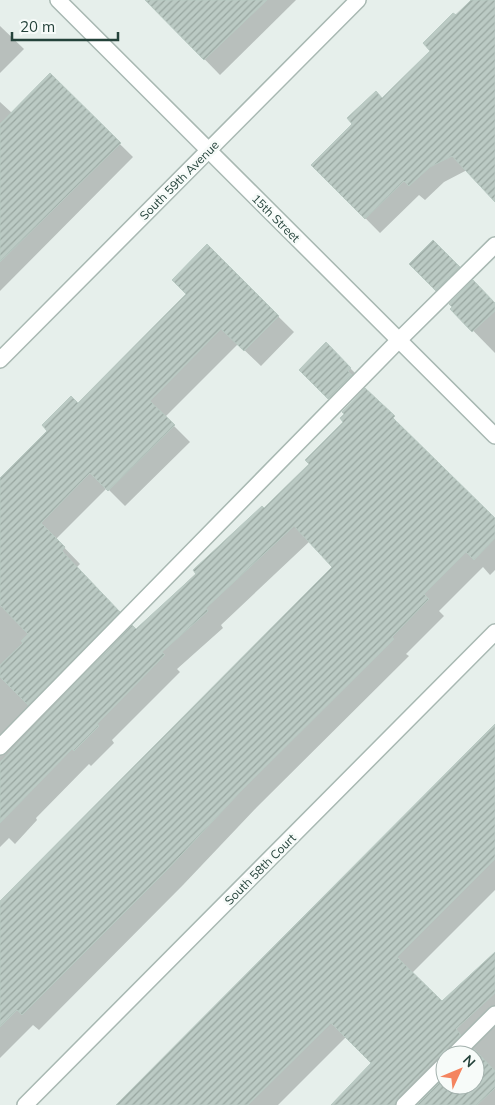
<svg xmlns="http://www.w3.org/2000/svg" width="495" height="1105" font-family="Mulish,sans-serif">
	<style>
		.shadow { fill: #0003; fill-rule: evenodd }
		.building { fill: url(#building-hatch); stroke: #b8c9c2 }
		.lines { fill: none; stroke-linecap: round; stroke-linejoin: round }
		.lane-casing { stroke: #a8b8b2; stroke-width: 18 }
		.street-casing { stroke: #a8b8b2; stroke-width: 18 }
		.lane { stroke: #fff; stroke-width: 15 }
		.street { stroke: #fff; stroke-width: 15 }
		.labels { text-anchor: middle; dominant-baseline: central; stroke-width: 5; stroke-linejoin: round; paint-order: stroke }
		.street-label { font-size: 12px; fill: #24423a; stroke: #f7fbf9 }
	</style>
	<defs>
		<pattern id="building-hatch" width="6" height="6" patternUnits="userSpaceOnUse" patternTransform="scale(1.25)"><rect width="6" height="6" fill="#bbcac4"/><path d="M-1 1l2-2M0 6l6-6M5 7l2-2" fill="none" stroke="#98a6a0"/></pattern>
	</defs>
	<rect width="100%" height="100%" fill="#e6efeb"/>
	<g class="shadow">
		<polygon points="147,0 296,0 220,75"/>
		<polygon points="471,0 495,0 495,200 467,170 444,182 425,200 419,195 380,233 313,165 432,51 424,44"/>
		<polygon points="0,26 24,49 0,73"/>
		<polygon points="50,75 133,157 0,291 0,102 12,113"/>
		<polygon points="433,242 467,276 445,298 410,264"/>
		<polygon points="207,246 294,332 261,366 238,344 165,417 190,442 125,506 107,488 56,539 80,564 77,567 136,631 310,464 345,422 365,390 495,520 495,570 490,575 483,567 439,611 444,616 406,654 409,656 257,807 183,885 39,1030 33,1025 0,1058 0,903 334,567 310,541 221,625 223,628 177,669 180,672 112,740 114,743 91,766 89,764 36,818 37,820 15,844 9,838 0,847 0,480 188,294"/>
		<polygon points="495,304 495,353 452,309"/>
		<polygon points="326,344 359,377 338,406 301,370"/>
		<path d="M495 724V890L412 973 442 1003 495 954V1105H333L373 1063 346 1037 278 1105H118ZM445 1055H475V1085H445Z"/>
	</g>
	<g class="building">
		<polygon points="145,0 267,0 204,60"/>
		<polygon points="471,0 495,0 495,202 452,156 430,167 409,186 404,181 365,219 311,165 352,124 347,118 376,91 382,98 430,51 423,43 453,13 456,15"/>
		<polygon points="50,73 121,143 0,262 0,124"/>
		<polygon points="433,240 460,267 436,291 409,264"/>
		<polygon points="207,244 279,316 244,351 221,329 150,401 175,425 108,491 90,473 41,523 65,547 62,551 120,612 28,705 0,677 0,665 23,643 21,641 28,634 0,605 0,478 47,431 42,425 71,396 78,403 186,294 172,280"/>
		<polygon points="473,280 495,303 495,311 472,332 450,309 452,307 449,304"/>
		<polygon points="326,342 351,368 348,371 352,375 328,399 299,370"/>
		<polygon points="365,388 395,416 393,418 495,518 495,538 474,560 466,552 424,594 429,599 392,637 394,639 241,791 168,869 22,1015 17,1010 0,1027 0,901 332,567 294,526 206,608 208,611 162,652 165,655 97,724 99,726 74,751 72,749 0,823 0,762 132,625 136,629 196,574 193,570 262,506 264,508 309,464 305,460 343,422 340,418 344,414 342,412"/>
		<polygon points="495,724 495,859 397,957 442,1001 495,952 495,993 456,1029 461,1035 447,1048 445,1055 438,1057 397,1098 395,1105 331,1105 371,1063 331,1023 248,1105 116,1105"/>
		<polygon points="474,1049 495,1071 495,1088 477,1105 417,1105 445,1077 445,1085 475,1085 475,1055 467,1055"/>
	</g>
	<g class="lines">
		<g class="lane-casing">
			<g id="lane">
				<polyline points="0,747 399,340 495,245"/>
				<polyline points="454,1055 495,1014"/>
				<polyline points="404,1105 445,1064"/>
			</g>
		</g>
		<g class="street-casing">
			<g id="street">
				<polyline points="58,0 495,436"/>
				<polyline points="0,360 358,0"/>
				<polyline points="25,1105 495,632"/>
			</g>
		</g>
		<use href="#lane" class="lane"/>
		<use href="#street" class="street"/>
	</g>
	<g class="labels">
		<g class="street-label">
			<text transform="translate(179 180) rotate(-45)">South 59th Avenue</text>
			<text transform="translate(276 218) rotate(45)">15th Street</text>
			<text transform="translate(260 869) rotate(-45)">South 58th Court</text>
		</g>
	</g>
	<g transform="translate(460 1070) rotate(46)"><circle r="24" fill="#f7fbf9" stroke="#a3b1ad"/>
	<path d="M0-4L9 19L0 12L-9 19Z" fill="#f4845f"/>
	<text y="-8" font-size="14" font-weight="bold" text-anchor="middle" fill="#24423a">N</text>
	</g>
	<path d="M12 32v8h106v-8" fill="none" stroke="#24423a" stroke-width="2.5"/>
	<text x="20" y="32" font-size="15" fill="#24423a" stroke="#f7fbf9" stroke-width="4" paint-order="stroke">20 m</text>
</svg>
